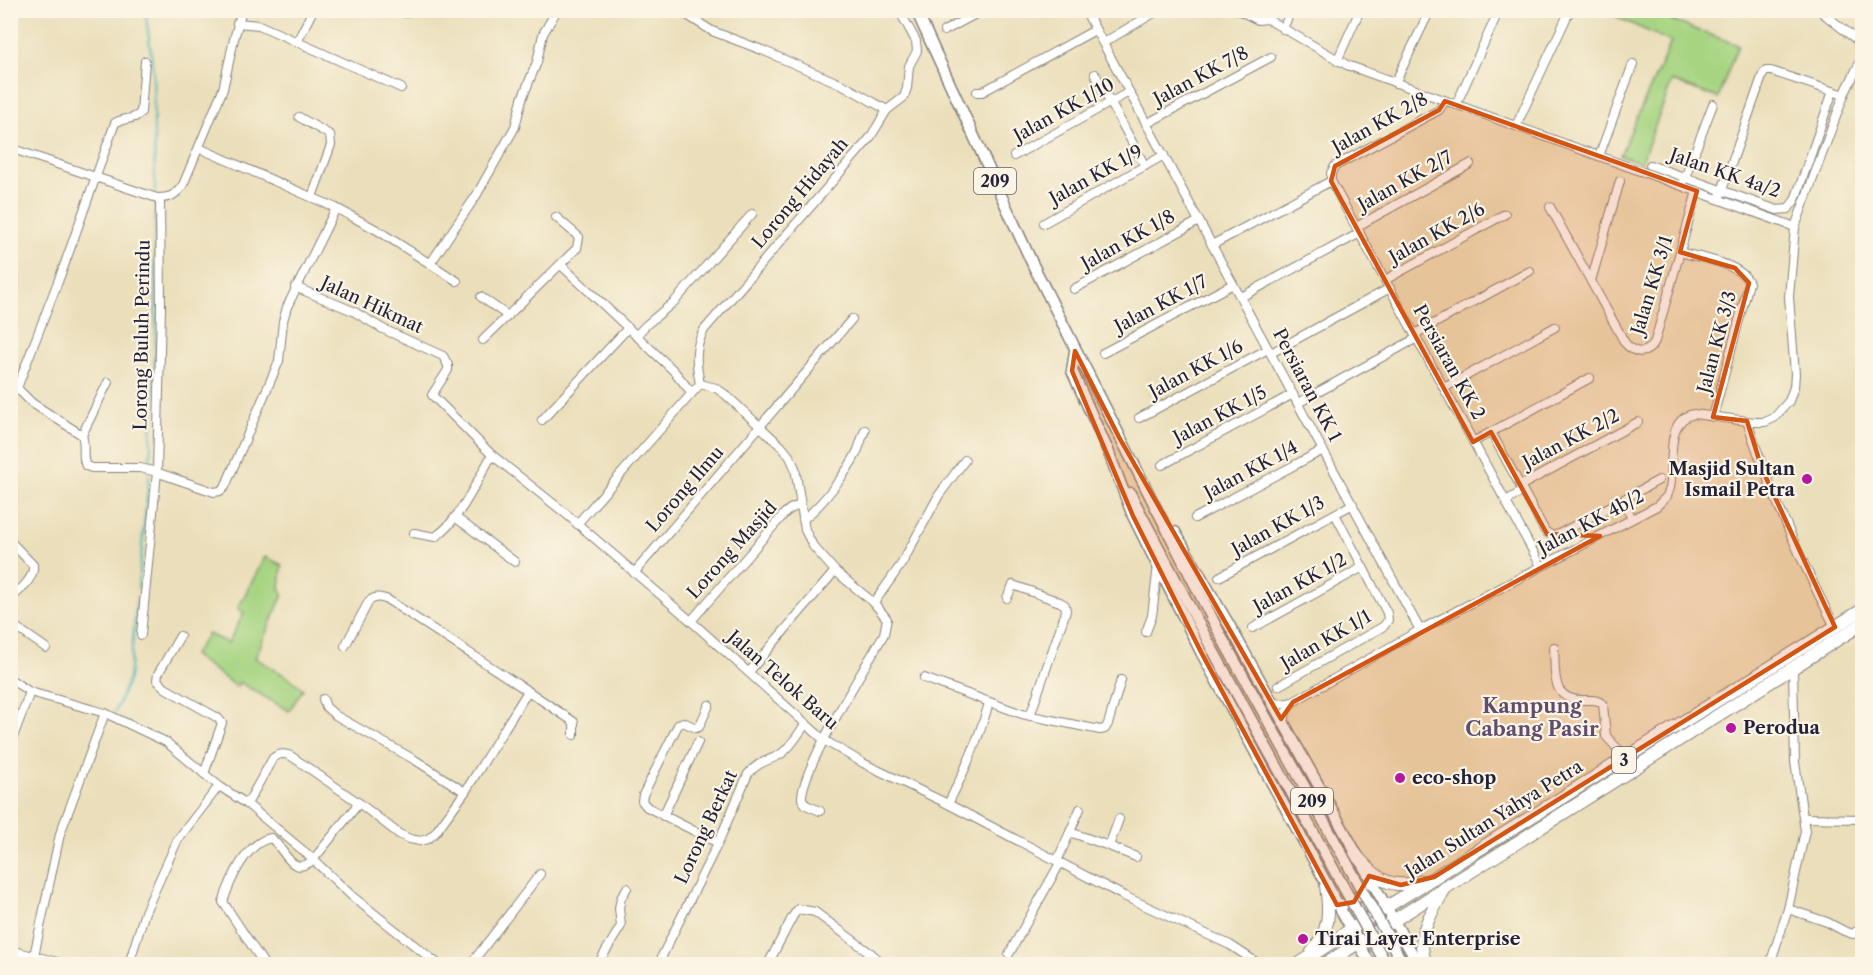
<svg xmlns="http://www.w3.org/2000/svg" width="1873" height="975" font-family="'Libre Caslon Text',serif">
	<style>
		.green { fill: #a6d481; stroke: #647b5e; stroke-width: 1.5 }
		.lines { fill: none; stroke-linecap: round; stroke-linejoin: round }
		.stream { stroke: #40b0ba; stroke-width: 2 }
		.minor-casing { stroke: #86807b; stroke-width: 10 }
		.major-casing { stroke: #86807b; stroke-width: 13 }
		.highway-casing { stroke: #86807b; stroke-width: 14 }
		.minor { stroke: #fff; stroke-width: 8 }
		.major { stroke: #fff; stroke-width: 10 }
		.highway { stroke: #fff; stroke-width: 12 }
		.major-bridge-casing { stroke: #86807b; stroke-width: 13; stroke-linecap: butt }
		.major-bridge { stroke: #fff; stroke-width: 10 }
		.marked { fill: #d45411; fill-opacity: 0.2; stroke: #d45411; stroke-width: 4.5; stroke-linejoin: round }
		.poi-dot { fill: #b5179e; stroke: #fcf5e5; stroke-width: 2 }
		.labels { text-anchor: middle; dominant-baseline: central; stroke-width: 4.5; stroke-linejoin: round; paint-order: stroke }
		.shield { fill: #fcf5e5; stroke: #63616e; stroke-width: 1.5 }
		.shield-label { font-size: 16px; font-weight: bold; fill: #22223b }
		.street-label { font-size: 18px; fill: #22223b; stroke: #fcf5e5 }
		.poi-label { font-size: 18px; font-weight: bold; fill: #22223b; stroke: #fcf5e5; text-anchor: start }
		.neighbourhood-label { font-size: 20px; font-weight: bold; fill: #5f4d70; stroke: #fcf5e5 }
	</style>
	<rect width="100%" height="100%" fill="#fcf5e5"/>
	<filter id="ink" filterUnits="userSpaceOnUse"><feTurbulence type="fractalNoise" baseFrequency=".0167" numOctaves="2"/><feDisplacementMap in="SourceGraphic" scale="12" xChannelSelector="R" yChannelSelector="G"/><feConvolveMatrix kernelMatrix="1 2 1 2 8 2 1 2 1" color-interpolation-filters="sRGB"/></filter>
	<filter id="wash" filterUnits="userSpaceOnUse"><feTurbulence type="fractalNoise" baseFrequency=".008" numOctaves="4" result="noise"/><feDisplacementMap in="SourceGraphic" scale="24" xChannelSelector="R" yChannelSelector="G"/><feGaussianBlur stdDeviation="1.35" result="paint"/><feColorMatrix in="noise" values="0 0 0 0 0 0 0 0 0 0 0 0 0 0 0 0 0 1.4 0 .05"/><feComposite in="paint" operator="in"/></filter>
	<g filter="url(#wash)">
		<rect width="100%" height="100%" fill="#ebdfbb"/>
		<g class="green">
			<polygon points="1609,11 1664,11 1662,17 1738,45 1718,98 1672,81 1641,163 1620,155 1671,42 1608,13"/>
			<polygon points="265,557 282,565 280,588 283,594 255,658 291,679 303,689 289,711 239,682 237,687 193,655 208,634 228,643 244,613 238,608"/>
		</g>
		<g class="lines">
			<g class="stream">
				<polyline points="145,10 153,67 155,191"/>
				<polyline points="150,465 156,331 155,203"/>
				<polyline points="138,588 149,475"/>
				<polyline points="115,712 129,678 137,599"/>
			</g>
		</g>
	</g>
	<g filter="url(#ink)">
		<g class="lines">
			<g class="minor-casing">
				<g id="minor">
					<polyline points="400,10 406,13"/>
					<polyline points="679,10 712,31 762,50 845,86 887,110"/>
					<polyline points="1085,10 1420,630"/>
					<polyline points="1238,10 1258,20 1267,19 1347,65 1795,227"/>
					<polyline points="1819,10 1862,44"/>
					<polyline points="1267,19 1271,10"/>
					<polyline points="237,23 259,25 401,88"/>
					<polyline points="1283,29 1291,10"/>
					<polyline points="944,31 983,10"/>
					<polyline points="1856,39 1862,28"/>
					<polyline points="297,42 313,10"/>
					<polyline points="1103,43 1159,10"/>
					<polyline points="1337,61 1360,10"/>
					<polyline points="1095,74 1145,166"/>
					<polyline points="1395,83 1430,10"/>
					<polyline points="977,92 982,92 1095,30"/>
					<polyline points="1445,101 1439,110 1335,166 1331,173 1331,181 1541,566"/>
					<polyline points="1456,105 1499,10"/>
					<polyline points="299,117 330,135 331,145 312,197"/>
					<polyline points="1146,124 1271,57"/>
					<polyline points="1516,126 1570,10"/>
					<path d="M10 148 157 198C170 198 175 196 183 185L223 89 234 39 242 10"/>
					<polyline points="199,148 336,208 377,230 457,281"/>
					<polyline points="1014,156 1129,92"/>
					<polyline points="1599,156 1633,64"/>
					<polyline points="1650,165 1777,210 1788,209"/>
					<polyline points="1683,183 1713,104"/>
					<polyline points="1719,199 1763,74 1766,71 1771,71 1844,95"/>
					<path d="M1550 207 1625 343C1635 355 1648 355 1655 341L1697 191"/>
					<polyline points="1788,209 1795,200 1833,91"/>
					<polyline points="1044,223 1164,155"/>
					<polyline points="1356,227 1470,164"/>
					<polyline points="1212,245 1331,181"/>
					<path d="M1680 252C1699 258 1741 263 1749 283L1713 417"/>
					<polyline points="430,264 476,196 515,127 522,99 537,62 543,34 557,10"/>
					<polyline points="561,265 674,371 691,392"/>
					<polyline points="1385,280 1505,214"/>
					<polyline points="1591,281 1620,181"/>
					<polyline points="295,287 353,311 383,329 443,356 448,365 448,370 432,395 492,455 565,513 691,621 824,740 863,763 948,804 1124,896 1230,945 1259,964"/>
					<polyline points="1074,289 1199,221"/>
					<polyline points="481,297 508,316"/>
					<polyline points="1241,297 1360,233"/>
					<polyline points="1415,334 1530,271"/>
					<polyline points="636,336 645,326 675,301 752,214"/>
					<polyline points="483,340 577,248 579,237 556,217"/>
					<polyline points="1103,353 1233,284"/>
					<polyline points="1271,353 1390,288"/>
					<path d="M700 384 716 388 726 395 782 447 790 457 795 468 805 530 813 546 835 571 874 603 887 619 884 634C867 664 800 771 802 799L806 805 820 811"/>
					<path d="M700 384C696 364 694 348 704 330L870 138 887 110 904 97 907 88 909 66 917 51 916 41 899 10"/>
					<path d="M10 385 17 388 32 403 82 435C86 445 81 457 86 466L92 468H140L153 471 214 492 220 491 225 487 279 361 283 321 287 307 336 208"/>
					<path d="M17 388 64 266 115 123C123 117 135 121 141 112L145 61"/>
					<polyline points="1444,388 1555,327"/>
					<polyline points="1298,403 1417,338"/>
					<polyline points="1139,418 1268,349"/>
					<polyline points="542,420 628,328"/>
					<path d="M1747 421C1770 492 1801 561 1835 627"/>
					<polyline points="1491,432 1545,531 1552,536 1559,534 1659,480"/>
					<polyline points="82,435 108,382"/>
					<polyline points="1473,442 1590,378"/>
					<polyline points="1162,465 1293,394"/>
					<polyline points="1520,486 1638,422"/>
					<polyline points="1623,500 1632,519"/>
					<polyline points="1506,501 1523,491"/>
					<polyline points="455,517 515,562"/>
					<polyline points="1195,518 1323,450"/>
					<path d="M803 519C820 508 848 471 857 452 860 445 862 437 865 430"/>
					<polyline points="577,524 700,384"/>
					<path d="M414 533 435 537C459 522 478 479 492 455"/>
					<path d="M10 541 33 565C35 579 19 590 10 600"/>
					<polyline points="634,573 852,319"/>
					<polyline points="1219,577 1353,504"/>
					<polyline points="1007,598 1013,585 1060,602 1065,605 1066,611 1030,716"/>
					<polyline points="874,603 902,563 939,495 965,460"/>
					<polyline points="691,621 785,513 790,509 800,505"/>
					<polyline points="10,623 46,648"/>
					<polyline points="1253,628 1363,567"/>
					<polyline points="1146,632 1152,616 1158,565"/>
					<polyline points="141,635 157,472 161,309 160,198"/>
					<polyline points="180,636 158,674 157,680 165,688 218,718 222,723 204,774"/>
					<path d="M345 646 369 601C376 596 380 597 388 600L528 691"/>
					<path d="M1554 647C1556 673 1549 701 1585 700 1592 700 1597 699 1603 704L1606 736 1626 758"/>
					<polyline points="749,672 835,571"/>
					<polyline points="924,678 1022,714 1100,730 1105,729 1108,724 1121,680"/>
					<polyline points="10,679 30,692 10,745"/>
					<polyline points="1278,686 1384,626 1388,620 1387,613 1335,514"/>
					<polyline points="30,692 105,713 166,742 219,786 247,804 306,853 353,897 438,964"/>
					<polyline points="323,699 326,707 335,715 415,760 465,792"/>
					<path d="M1271 702 1282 704 1293 702 1420 630 1657 506 1667 496 1670 488C1675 465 1663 420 1694 414L1755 422H1765L1774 418 1789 401 1794 387 1795 374 1789 297 1795 227 1844 95 1862 58"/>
					<polyline points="709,705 699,727 696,728 683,722 678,725 643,795 642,801 647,807 718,843"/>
					<polyline points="1284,724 1286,712 1293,702"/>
					<path d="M247 804 273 758C279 753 284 753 291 756L359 803 399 834 410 839 420 841 428 839 435 833 465 792 528 691 574 722V735"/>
					<path d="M948 804C965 771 979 738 989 703"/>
					<polyline points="663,816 698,742"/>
					<polyline points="1805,818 1862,819"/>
					<polyline points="1070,832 1080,809"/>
					<polyline points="1109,846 1136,857"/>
					<polyline points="1057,861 1070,832 1109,846 1119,819"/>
					<polyline points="1788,909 1827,922 1844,931 1853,934 1862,927"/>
					<polyline points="10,950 65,964"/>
					<polyline points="1009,954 1060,863"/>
					<polyline points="34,956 60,834 105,713"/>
					<polyline points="129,964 145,912 178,839 219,786"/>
					<path d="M264 964 223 902C230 881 246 842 271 838 286 850 291 878 313 860L359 803"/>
					<polyline points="471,964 540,874"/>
					<polyline points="598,964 621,926 619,908 621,898 627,888"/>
					<path d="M666 964 663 962 662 956 718 843 748 774C760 760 768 762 781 754 792 746 799 733 806 723"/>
					<polyline points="768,964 793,916 798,909 815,912 885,964"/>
					<polyline points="861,964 871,953"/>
					<polyline points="1770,964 1788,909 1805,831 1795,762 1793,668"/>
				</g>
			</g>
			<g class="major-casing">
				<g id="major">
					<polyline points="916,10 1033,265 1222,638"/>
					<polyline points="1075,351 1072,371 1109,453"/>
					<polyline points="1107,448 1133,516 1201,652 1370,964"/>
					<polyline points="1130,493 1210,645"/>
					<polyline points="1175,532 1232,630 1418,964"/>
					<path d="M1337 905C1353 904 1359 899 1365 884"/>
				</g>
			</g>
			<g class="highway-casing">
				<g id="highway">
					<path d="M1355 854C1376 878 1389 891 1423 881"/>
					<path d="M1312 952C1330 932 1330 911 1326 886"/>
					<polyline points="1299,964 1350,930 1862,610"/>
					<polyline points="1325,964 1862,624"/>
					<path d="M1425 964C1424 958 1422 951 1422 945 1423 924 1435 907 1444 890"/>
				</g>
			</g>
			<use href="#minor" class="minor"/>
			<use href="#major" class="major"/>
			<use href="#highway" class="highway"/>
			<g class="major-bridge-casing">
				<g id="major-bridge">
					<polyline points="1222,638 1403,964"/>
					<polyline points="1210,645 1386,964"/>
				</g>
			</g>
			<use href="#major-bridge" class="major-bridge"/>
		</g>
	</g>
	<path class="marked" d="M1445 101 1697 191 1680 252 1735 268 1749 283 1713 417 1747 421 1762 469 1835 627 1434 877 1401 885 1369 876 1354 902 1337 905 1201 652 1133 516 1072 371 1075 351 1120 439 1281 719 1293 702 1600 536 1547 534 1491 432 1473 442 1331 181 1335 166 1439 110Z"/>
	<g class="poi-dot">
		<circle cx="1807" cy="479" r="6"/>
		<circle cx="1731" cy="728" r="6"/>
		<circle cx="1400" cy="778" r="6"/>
		<circle cx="1303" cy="939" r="6"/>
	</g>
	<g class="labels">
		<g class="shield">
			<rect x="974" y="168" width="42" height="26" rx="4.5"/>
			<rect x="1612" y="747" width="24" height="26" rx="4.5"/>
			<rect x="1291" y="788" width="42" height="26" rx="4.5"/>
		</g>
		<g class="shield-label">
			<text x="995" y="181">209</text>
			<text x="1624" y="760">3</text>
			<text x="1312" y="801">209</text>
		</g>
		<g class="street-label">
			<text transform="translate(1201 76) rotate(-28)">Jalan KK 7/8</text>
			<text transform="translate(1064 110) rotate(-29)">Jalan KK 1/10</text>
			<text transform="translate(1380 123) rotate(-29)">Jalan KK 2/8</text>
			<text transform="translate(1725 173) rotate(19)">Jalan KK 4a/2</text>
			<text transform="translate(1096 175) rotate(-29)">Jalan KK 1/9</text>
			<text transform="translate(1405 181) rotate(-29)">Jalan KK 2/7</text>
			<text transform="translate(800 193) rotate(-50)">Lorong Hidayah</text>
			<text transform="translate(1437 233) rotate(-29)">Jalan KK 2/6</text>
			<text transform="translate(1128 240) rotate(-29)">Jalan KK 1/8</text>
			<text transform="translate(1652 285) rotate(-73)">Jalan KK 3/1</text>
			<text transform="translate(1161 304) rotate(-28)">Jalan KK 1/7</text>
			<text transform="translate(372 305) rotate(25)">Jalan Hikmat</text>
			<text transform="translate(142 335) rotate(-89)">Lorong Buluh Perindu</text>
			<text transform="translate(1717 342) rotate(-75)">Jalan KK 3/3</text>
			<text transform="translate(1449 362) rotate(61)">Persiaran KK 2</text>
			<text transform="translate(1196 369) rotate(-28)">Jalan KK 1/6</text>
			<text transform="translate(1307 385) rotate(62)">Persiaran KK 1</text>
			<text transform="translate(1220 415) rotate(-28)">Jalan KK 1/5</text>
			<text transform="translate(1571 439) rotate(-28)">Jalan KK 2/2</text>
			<text transform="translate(1251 470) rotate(-28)">Jalan KK 1/4</text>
			<text transform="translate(685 489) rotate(-49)">Lorong Ilmu</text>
			<text transform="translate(1591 522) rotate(-28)">Jalan KK 4b/2</text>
			<text transform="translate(1278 526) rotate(-29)">Jalan KK 1/3</text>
			<text transform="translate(732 550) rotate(-48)">Lorong Masjid</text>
			<text transform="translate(1300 583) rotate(-29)">Jalan KK 1/2</text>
			<text transform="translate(1326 640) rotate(-30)">Jalan KK 1/1</text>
			<text transform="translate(783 680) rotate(41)">Jalan Telok Baru</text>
			<text transform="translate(1494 819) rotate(-32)">Jalan Sultan Yahya Petra</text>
			<text transform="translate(706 827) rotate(-65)">Lorong Berkat</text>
		</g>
		<g class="poi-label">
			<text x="1795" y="469" text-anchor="end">Masjid Sultan<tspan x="1795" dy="21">Ismail Petra</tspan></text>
			<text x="1743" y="728">Perodua</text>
			<text x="1412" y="778">eco-shop</text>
			<text x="1315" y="939">Tirai Layer Enterprise</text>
		</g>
		<g class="neighbourhood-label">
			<text x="1532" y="706">Kampung<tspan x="1532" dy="23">Cabang Pasir</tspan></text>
		</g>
	</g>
	<rect width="1873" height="975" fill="none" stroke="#fcf5e5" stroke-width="36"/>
</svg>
